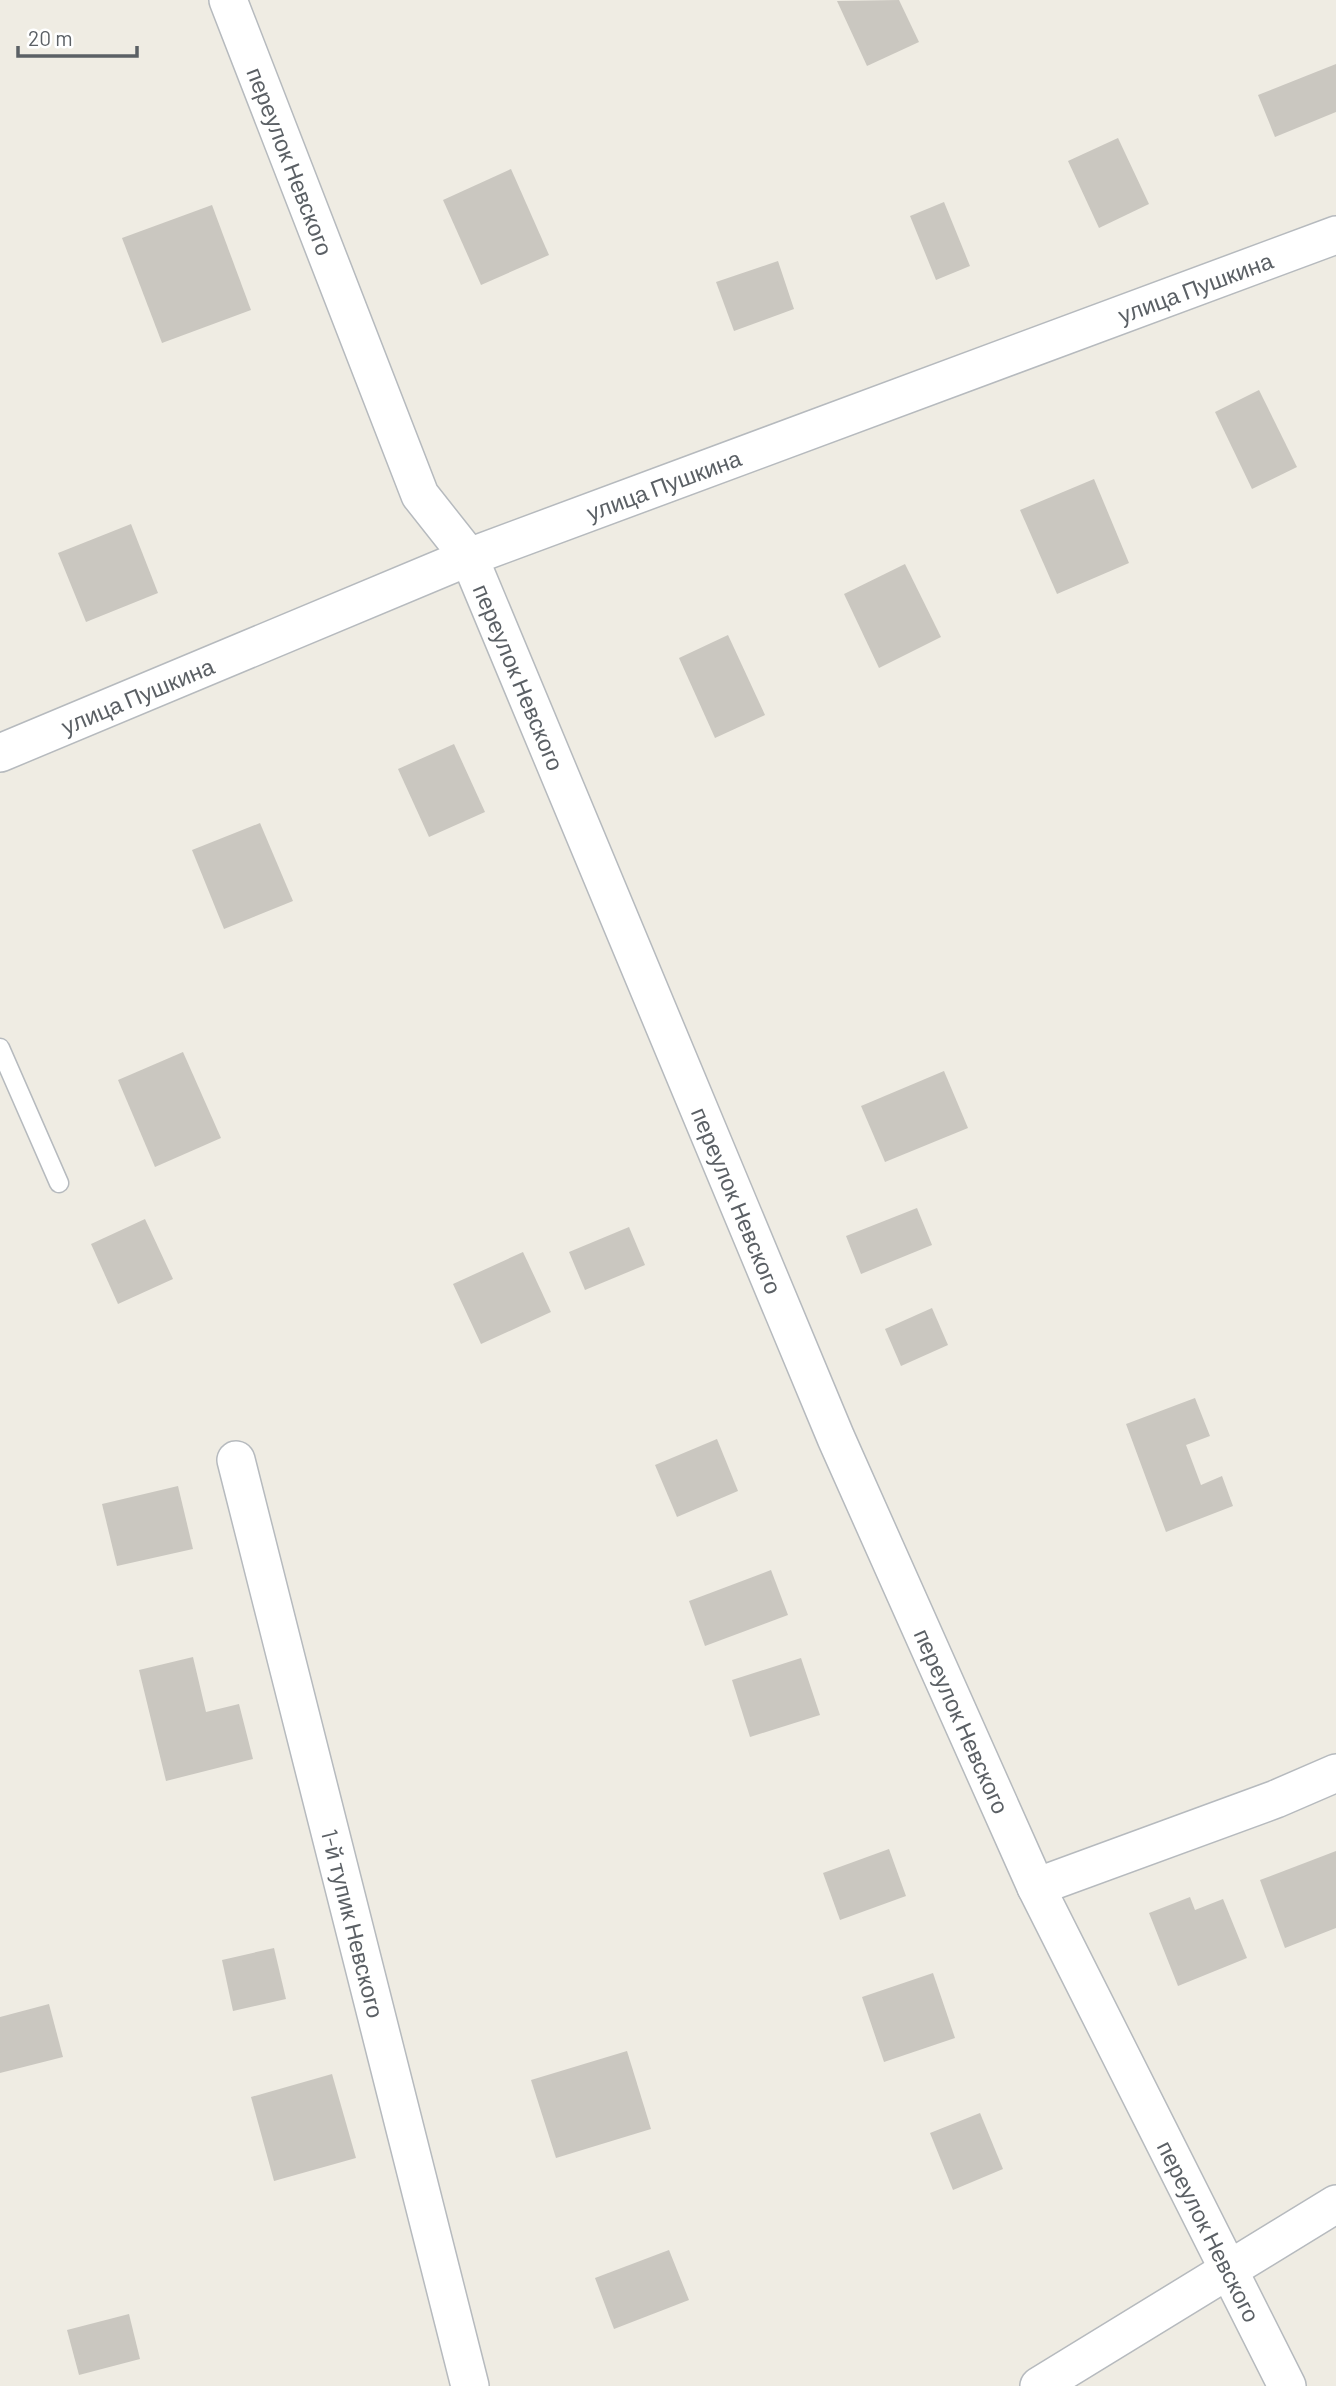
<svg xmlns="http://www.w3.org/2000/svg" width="1336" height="2386" font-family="Barlow,sans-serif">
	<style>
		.building { fill: #cac7c0 }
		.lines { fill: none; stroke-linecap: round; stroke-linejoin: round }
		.service-casing { stroke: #b6babe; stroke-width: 21 }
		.minor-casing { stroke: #b6babe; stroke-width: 40 }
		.service { stroke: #fff; stroke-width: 18 }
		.minor { stroke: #fff; stroke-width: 37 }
		.labels { text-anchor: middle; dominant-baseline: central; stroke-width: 5; stroke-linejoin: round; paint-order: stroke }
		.street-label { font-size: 23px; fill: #5b6065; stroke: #fff }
	</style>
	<rect width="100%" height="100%" fill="#efece3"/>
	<g class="building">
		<polygon points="899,0 919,42 867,66 837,1"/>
		<polygon points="1336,64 1336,112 1275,137 1258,95"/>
		<polygon points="1118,138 1149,204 1099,228 1068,161"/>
		<polygon points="511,169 549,255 481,285 443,200"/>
		<polygon points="944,202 970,266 936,280 910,216"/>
		<polygon points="212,205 251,310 162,343 122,238"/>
		<polygon points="778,261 794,309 734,331 716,282"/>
		<polygon points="1259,390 1297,467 1252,489 1215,412"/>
		<polygon points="1094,479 1129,563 1057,594 1020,510"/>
		<polygon points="131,524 158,593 86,622 58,553"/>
		<polygon points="905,564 941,637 879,668 844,594"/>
		<polygon points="728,635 765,715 715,738 679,658"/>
		<polygon points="454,744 485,812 429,837 398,769"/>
		<polygon points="260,823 293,901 224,929 192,850"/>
		<polygon points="183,1052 221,1138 155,1167 118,1080"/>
		<polygon points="944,1071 968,1128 885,1162 861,1106"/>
		<polygon points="917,1208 932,1245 861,1274 846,1236"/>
		<polygon points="145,1219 173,1279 118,1304 91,1244"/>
		<polygon points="629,1227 645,1265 585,1290 569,1252"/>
		<polygon points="523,1252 551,1312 481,1344 453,1284"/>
		<polygon points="932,1308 948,1345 901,1366 885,1329"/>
		<polygon points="1195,1398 1210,1436 1186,1445 1201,1485 1222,1476 1233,1506 1166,1532 1126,1424"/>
		<polygon points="717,1439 738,1491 677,1517 655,1465"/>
		<polygon points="178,1486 193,1549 117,1566 102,1504"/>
		<polygon points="771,1570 788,1615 705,1646 689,1601"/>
		<polygon points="193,1657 206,1712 239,1704 253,1759 166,1781 139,1670"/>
		<polygon points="801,1658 820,1715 750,1737 732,1680"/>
		<polygon points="889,1849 906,1896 840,1920 823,1873"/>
		<polygon points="1336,1851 1336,1928 1285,1948 1260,1880"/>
		<polygon points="1190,1897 1195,1910 1223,1899 1247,1958 1178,1986 1149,1913"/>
		<polygon points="274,1948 286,1999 233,2011 222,1960"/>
		<polygon points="933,1973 955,2038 884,2062 862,1997"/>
		<polygon points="49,2004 63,2057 0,2073 0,2017"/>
		<polygon points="627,2051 651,2129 556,2158 531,2080"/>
		<polygon points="332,2074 356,2158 274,2181 251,2097"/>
		<polygon points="980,2113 1003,2169 953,2190 930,2133"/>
		<polygon points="669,2250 689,2300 614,2329 595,2278"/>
		<polygon points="129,2314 140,2359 79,2375 67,2330"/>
	</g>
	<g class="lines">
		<g class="service-casing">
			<polyline id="service" points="0,1048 59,1183"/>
		</g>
		<g class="minor-casing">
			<g id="minor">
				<path id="s1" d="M228 0 420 495 469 557 836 1438 1036 1887 1287 2386"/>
				<path id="s2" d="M0 753 469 557 1336 235"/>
				<path id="s3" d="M236 1460 470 2386"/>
				<polyline points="1036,1887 1276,1799 1336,1773"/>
				<polyline points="1039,2386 1336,2204"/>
			</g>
		</g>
		<use href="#service" class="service"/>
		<use href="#minor" class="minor"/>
	</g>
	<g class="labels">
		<g class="street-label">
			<text stroke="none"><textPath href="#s1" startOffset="173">переулок Невского</textPath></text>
			<text stroke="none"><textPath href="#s2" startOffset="1283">улица Пушкина</textPath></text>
			<text stroke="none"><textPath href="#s2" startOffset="716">улица Пушкина</textPath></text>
			<text stroke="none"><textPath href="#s1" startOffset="740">переулок Невского</textPath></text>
			<text stroke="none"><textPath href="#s2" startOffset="149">улица Пушкина</textPath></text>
			<text stroke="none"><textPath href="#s1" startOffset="1307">переулок Невского</textPath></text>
			<text stroke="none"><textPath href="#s1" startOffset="1874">переулок Невского</textPath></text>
			<text stroke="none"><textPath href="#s3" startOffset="478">1-й тупик Невского</textPath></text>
			<text stroke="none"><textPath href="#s1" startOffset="2441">переулок Невского</textPath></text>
		</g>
	</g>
	<path d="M18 46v10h119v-10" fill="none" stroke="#5b6065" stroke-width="3.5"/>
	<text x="28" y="46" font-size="21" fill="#5b6065" stroke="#ffffff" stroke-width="5" paint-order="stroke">20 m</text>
</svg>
